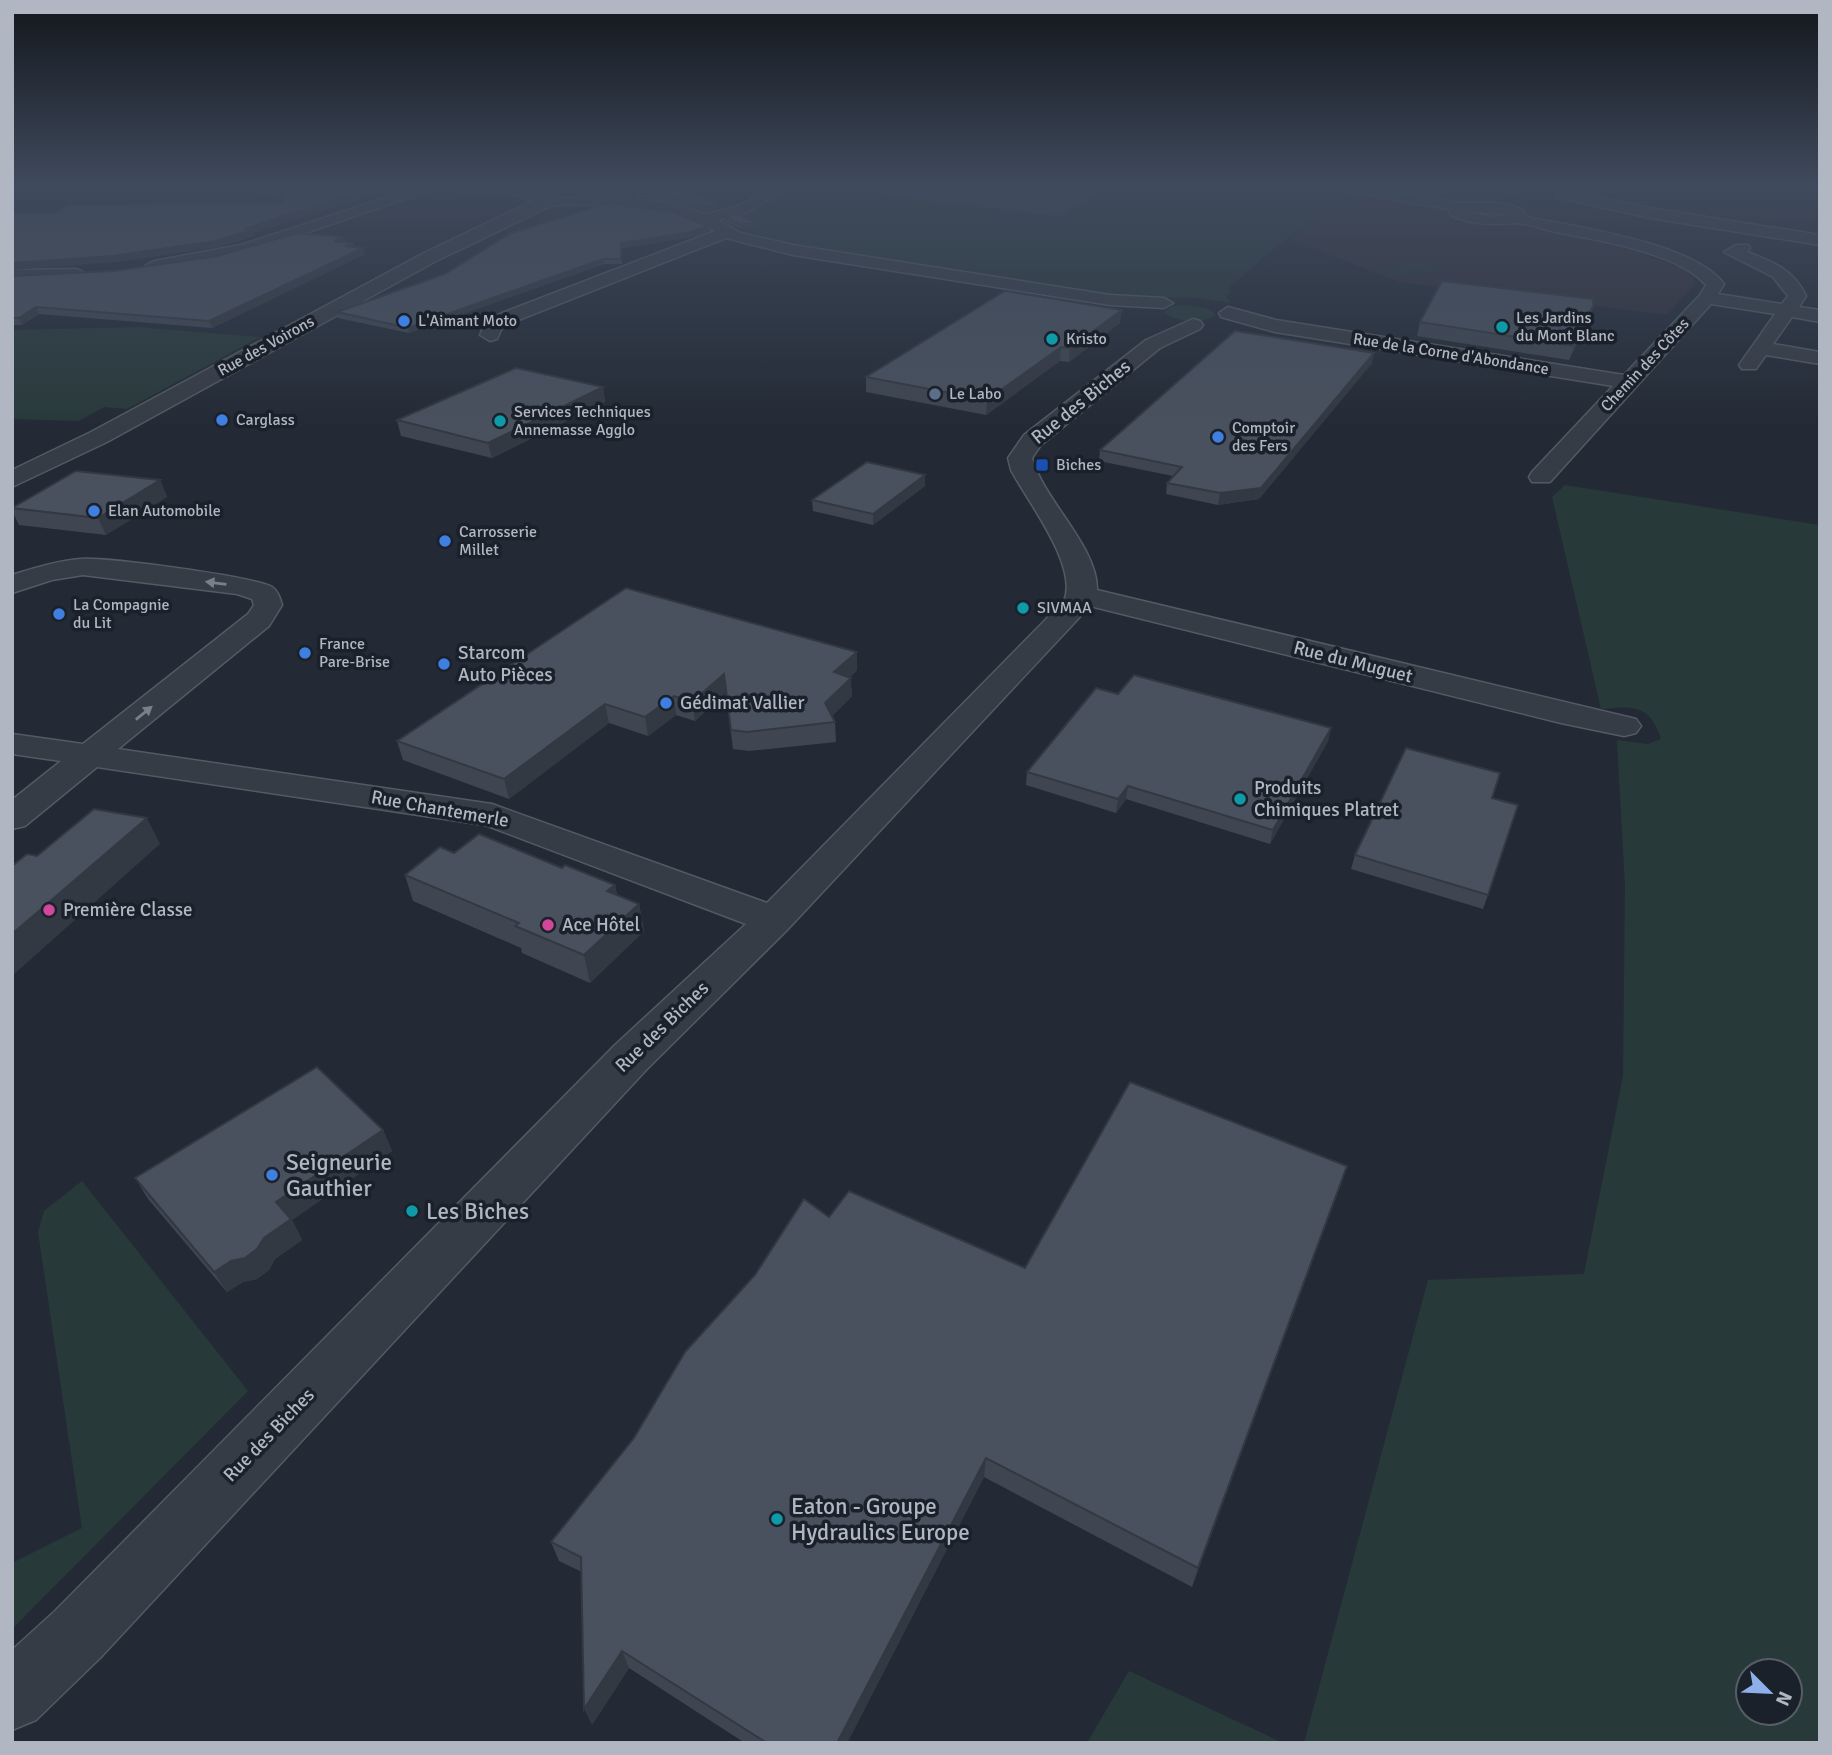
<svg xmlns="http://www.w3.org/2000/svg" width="1832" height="1755" font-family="Signika,sans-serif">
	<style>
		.medical { fill: #32303a }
		.green { fill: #28393a; fill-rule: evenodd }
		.water { fill: #3a475c }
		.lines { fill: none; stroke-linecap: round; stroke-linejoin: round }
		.minor-casing { stroke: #535a63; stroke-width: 3 }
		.tertiary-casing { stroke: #535a63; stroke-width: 3 }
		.minor { fill: #363c45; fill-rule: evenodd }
		.tertiary { fill: #363c45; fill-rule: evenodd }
		.wall { fill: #3f4651 }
		.shaded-wall { fill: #333942 }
		.building { fill: #49515e; stroke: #333942; stroke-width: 2 }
		.oneway { fill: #79808a }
		.shop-dot { fill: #3f7fe0; stroke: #1b212a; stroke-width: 2.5 }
		.culture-dot { fill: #0f9aa8; stroke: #1b212a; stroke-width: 2.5 }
		.service-dot { fill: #5c6f8a; stroke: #1b212a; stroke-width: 2.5 }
		.transit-dot { fill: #1a4fb4; stroke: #1b212a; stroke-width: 2.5 }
		.hotel-dot { fill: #d1479c; stroke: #1b212a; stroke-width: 2.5 }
		.labels { text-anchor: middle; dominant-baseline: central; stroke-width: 7; stroke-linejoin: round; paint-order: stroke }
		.far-poi-label { font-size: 16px; fill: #b0b7c2; stroke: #1b212a; text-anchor: start }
		.far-street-label { font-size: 16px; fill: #b0b7c2; stroke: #1b212a }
		.street-label { font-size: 19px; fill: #b0b7c2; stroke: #1b212a }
		.poi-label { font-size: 19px; fill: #b0b7c2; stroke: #1b212a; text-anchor: start }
		.near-poi-label { font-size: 23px; fill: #b0b7c2; stroke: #1b212a; text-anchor: start }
	</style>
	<rect width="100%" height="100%" fill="#232a35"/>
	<polygon class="medical" points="1374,197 1439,208 1462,220 1532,226 1639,252 1682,269 1693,278 1695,284 1667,315 1399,282 1289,239 1327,210"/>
	<g class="green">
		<path d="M800 184H1264L1323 186 1374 197C1313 207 1274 251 1228 288L1231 291 1227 297 1231 303 1198 298 1125 297 793 245 737 227 736 218Z"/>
		<path d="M1343 184H1533C1525 189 1517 194 1509 198 1473 213 1384 191 1343 184Z"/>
		<polygon points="579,185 602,186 611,191 579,200 546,194 555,188"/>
		<polygon points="1422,262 1441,270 1394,277 1375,269"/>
		<path d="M1187 305 1207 308 1216 315C1202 324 1176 323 1164 312L1172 306Z"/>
		<polygon points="138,327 260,337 127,409 104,407 79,421 12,419 12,330"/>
		<path d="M1565 485 1820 525V1743H1304L1428 1280 1584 1274 1623 1076 1625 886 1617 740 1648 744 1661 739C1650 704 1633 706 1601 709L1552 497ZM1748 1671H1790V1713H1748Z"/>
		<polygon points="82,1181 248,1391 12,1629 12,1563 82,1528 38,1232 44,1211"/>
		<polygon points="1129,1671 1283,1743 1087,1743"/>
	</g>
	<polygon class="water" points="904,184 1082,184 1108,187 1060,216 882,195"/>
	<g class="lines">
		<g class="minor-casing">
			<g id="minor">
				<polygon points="427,184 440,187 250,252 154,271 145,266 154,261 241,245"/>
				<path d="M778 184H796L748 212 718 220 741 233 793 245 1110 295 1164 298 1173 303 1164 308 1110 305 793 255 726 238 516 321 502 328 497 339 490 341 480 335 486 321 502 313 715 231C677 209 646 208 603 204L596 200 598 197 668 202 706 214 738 206Z"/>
				<path d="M1322 184H1355L1459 203H1499L1520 208 1527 217C1577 227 1694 243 1724 284L1718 294 1782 304 1788 296 1773 277 1724 252 1736 245H1748L1750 248 1747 252C1772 261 1794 270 1806 296L1799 307 1820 310V322L1792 317 1773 344 1820 352V364L1766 355 1756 369H1742L1739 365 1775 314 1711 304 1550 482H1532L1529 477 1532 472 1613 386 1275 332 1221 317 1219 313 1228 307 1276 320 1624 375 1700 295 1706 285C1676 251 1594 240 1551 231 1540 228 1526 223 1514 223 1491 225 1474 225 1452 216L1448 209 1329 188ZM1467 211 1510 215 1489 217Z"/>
				<polygon points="1561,190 1650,208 1820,235 1820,245 1650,218 1556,197 1556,191"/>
				<polygon points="77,269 86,274 83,278 12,280 12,270"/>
				<path d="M1193 319 1200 321 1203 325 1200 329 1160 348 1041 445 1032 458C1044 501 1098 547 1097 590L1636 719 1641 726 1636 733 1624 736 1561 723 1090 606 788 929 647 1069 101 1657 36 1720 12 1730V1650L55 1611 615 1045 746 924 485 825 97 767 25 826 12 829V800L61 761 12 754V734L83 744 248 614 254 605 252 599 237 594 83 575 52 580 12 593V575C34 568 57 561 80 559 106 557 251 576 272 587 278 591 280 598 282 605L269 626 118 749 492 804 767 903 1064 601C1079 567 1028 502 1011 470L1008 458 1024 435 1146 340Z"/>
			</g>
		</g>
		<g class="tertiary-casing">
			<path id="tertiary" d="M422 184 518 187 546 196 565 198 600 196 613 190 603 184H625L628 192C603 217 561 194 536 213L436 261 107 442 12 487V470L91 432 424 253 533 201 516 195 429 188Z"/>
		</g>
		<use href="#minor" class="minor"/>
		<use href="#tertiary" class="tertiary"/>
	</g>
	<g class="wall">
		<polygon points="219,184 405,184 253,233 254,236 218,247 116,262 55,213 283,202 283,199"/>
		<polygon points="662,184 719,208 706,211 669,200 636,197 636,193"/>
		<polygon points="725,217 757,227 740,229 725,221"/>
		<polygon points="709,231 692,237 622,248 622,264 604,264 409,333 338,318 337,312 445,274"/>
		<polygon points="345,242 353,243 354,247 365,254 212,328 39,314 22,325 12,325 12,276 114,271"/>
		<polygon points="1589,319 1569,360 1417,336 1420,322"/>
		<polygon points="1120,323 1069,362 1060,361 986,415 866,392 866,377"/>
		<polygon points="1372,363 1259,499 1218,505 1166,494 1167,483 1173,476 1099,461 1100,450"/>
		<polygon points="603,387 605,402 492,458 401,436 397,420"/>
		<polygon points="160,480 167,497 106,535 19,525 12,511 12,507"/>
		<polygon points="925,486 873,525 813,511 812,500"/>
		<polygon points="857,652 857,670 850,677 852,696 832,716 835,722 836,742 749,751 733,749 726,693 695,721 676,715 648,736 609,723 509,799 403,760 397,741"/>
		<polygon points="1118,694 1331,728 1328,741 1270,844 1126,799 1116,813 1026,785 1027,772"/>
		<polygon points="454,853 562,868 615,885 617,895 639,904 644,931 590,983 522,953 521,948 413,901 405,875"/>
		<polygon points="1355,855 1488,895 1483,909 1351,869"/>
		<polygon points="383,1130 392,1151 292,1220 302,1240 275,1259 269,1270 257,1279 243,1282 227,1292 148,1199 135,1178"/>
		<polygon points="1347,1166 1192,1587 984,1477 847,1743 745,1743 629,1668 592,1725 582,1572 559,1561 551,1542 829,1217 1025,1268"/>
	</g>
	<g class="shaded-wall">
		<polygon points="386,184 405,184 253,233 254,236 218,247 116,262 12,270 12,263 244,229"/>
		<polygon points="719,204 719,208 706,211 706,207"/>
		<polygon points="757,223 757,227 740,229 740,225"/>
		<polygon points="708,226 709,231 692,237 622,248 622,264 621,243"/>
		<polygon points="344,237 345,243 334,241"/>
		<polygon points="363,248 365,254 212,328 209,321"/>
		<polygon points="603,259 604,264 409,333 408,328"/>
		<polygon points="1593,306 1589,319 1569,360 1574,346"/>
		<polygon points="36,307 39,314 22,325 19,318"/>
		<polygon points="1122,310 1120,323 1069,362 1070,348"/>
		<polygon points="1061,347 1060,361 986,415 987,400"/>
		<polygon points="1374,353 1372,363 1259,499 1218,505 1220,493"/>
		<polygon points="603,387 605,402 492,458 488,443"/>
		<polygon points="925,475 925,486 873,525 873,514"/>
		<polygon points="160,480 167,497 106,535 98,518"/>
		<polygon points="857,652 857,670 834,691 834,672"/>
		<polygon points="724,674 726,693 695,721 692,702"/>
		<polygon points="851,678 852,696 826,722 825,703"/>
		<polygon points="674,696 676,715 648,736 645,717"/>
		<polygon points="605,704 609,723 509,799 504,779"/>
		<polygon points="1331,728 1328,741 1270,844 1273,830"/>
		<polygon points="1128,786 1126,799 1116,813 1118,799"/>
		<polygon points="147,818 160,844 12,976 12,934"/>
		<polygon points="615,885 620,912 607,891"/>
		<polygon points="639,904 644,931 590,983 584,955"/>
		<polygon points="383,1130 392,1151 292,1220 302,1240 275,1259 269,1270 257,1279 243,1282 227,1292 214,1272 276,1202"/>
		<polygon points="1347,1166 1340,1187 1192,1587 1198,1568"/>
		<polygon points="986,1458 984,1477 847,1743 837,1743"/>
		<polygon points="622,1651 629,1668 592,1725 584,1709"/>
	</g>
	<g class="building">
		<polygon points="242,184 386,184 244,229 252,230 216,241 113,256 12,263 12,213 55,213 68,205 283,202 284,194"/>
		<polygon points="662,184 678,184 719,204 706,207 668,196 636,193"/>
		<polygon points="608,203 673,212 708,226 692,232 621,243 621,259 603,259 408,328 337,312 445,274 511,233"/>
		<polygon points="738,213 757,223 740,225 725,217"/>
		<polygon points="297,233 344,237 334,241 353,243 345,246 363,248 209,321 36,307 19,318 12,318 12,276 114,271 217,256"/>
		<polygon points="1442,281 1593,299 1593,306 1574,346 1420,322"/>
		<polygon points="1005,291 1122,310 1070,348 1061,347 987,400 866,377"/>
		<polygon points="1235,331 1374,353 1261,488 1220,493 1167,483 1182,467 1100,450"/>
		<polygon points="516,368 603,387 488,443 397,420"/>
		<polygon points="867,462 925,475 873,514 812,500"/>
		<polygon points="76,471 160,480 98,518 12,508"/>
		<polygon points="626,588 857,652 834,672 851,678 825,703 835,722 747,732 731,730 724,674 692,702 674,696 645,717 605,704 504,779 397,741"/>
		<polygon points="1134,675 1331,728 1273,830 1128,786 1118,799 1027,772 1096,688 1118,694"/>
		<polygon points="1406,748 1500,773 1492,798 1518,805 1488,895 1355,855"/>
		<polygon points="94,809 147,818 12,934 12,866 27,854 37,856"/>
		<polygon points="479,834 562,868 565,865 615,885 607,891 639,904 584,955 515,926 519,923 405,875 440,847 454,853"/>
		<polygon points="317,1067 383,1130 276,1202 291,1219 264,1238 257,1249 245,1258 231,1261 214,1272 135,1178"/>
		<polygon points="1130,1082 1347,1166 1198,1568 986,1458 837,1743 767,1743 622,1651 584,1709 581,1557 551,1542 634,1438 685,1352 755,1275 804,1199 829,1217 849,1191 1025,1268"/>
	</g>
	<defs><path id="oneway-solid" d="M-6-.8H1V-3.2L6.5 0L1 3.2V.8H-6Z" transform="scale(1.75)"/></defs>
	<g class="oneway">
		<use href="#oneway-solid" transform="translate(216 583) rotate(-173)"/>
		<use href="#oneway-solid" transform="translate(144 713) rotate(-39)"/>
	</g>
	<linearGradient id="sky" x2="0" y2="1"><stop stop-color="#13171d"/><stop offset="0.43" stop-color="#3f4a5c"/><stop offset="1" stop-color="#3f4a5c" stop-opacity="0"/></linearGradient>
	<rect width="1832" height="430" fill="url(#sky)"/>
	<g class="shop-dot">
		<circle cx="404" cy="321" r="7"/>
		<circle cx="222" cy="420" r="7"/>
		<circle cx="1218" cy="437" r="7"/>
		<circle cx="94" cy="511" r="7"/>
		<circle cx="445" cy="541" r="7"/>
		<circle cx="59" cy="614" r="7"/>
		<circle cx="305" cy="653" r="7"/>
		<circle cx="444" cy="664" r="7"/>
		<circle cx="666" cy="703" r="7"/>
		<circle cx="272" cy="1175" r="7"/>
	</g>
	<g class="culture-dot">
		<circle cx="1502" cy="327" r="7"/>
		<circle cx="1052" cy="339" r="7"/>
		<circle cx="500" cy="421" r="7"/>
		<circle cx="1023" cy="608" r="7"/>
		<circle cx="1240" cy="799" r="7"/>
		<circle cx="412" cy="1211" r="7"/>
		<circle cx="777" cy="1519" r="7"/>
	</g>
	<circle class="service-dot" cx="935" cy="394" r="7"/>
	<rect class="transit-dot" x="1035" y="458" width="14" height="14" rx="3.5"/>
	<g class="hotel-dot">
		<circle cx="49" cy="910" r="7"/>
		<circle cx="548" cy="925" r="7"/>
	</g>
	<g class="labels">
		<g class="far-poi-label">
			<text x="1516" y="318">Les Jardins<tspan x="1516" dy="18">du Mont Blanc</tspan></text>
			<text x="418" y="321">L'Aimant Moto</text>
			<text x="1066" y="339">Kristo</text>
			<text x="949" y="394">Le Labo</text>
			<text x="514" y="412">Services Techniques<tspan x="514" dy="18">Annemasse Agglo</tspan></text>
			<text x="236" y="420">Carglass</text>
			<text x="1232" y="428">Comptoir<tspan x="1232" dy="18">des Fers</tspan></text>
			<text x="1056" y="465">Biches</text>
			<text x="108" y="511">Elan Automobile</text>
			<text x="459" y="532">Carrosserie<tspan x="459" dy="18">Millet</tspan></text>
			<text x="73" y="605">La Compagnie<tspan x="73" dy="18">du Lit</tspan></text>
			<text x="1037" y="608">SIVMAA</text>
			<text x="319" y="644">France<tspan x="319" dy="18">Pare-Brise</tspan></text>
		</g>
		<g class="far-street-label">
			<text transform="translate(266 346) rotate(-29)">Rue des Voirons</text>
			<text transform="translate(1451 354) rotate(9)">Rue de la Corne d'Abondance</text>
			<text transform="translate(1645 365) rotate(-47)">Chemin des Côtes</text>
		</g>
		<g class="street-label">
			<text transform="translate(1081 402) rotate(-39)">Rue des Biches</text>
			<text transform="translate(1353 662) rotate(14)">Rue du Muguet</text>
			<text transform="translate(440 809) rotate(10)">Rue Chantemerle</text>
			<text transform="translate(662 1027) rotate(-44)">Rue des Biches</text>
			<text transform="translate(269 1435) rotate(-46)">Rue des Biches</text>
		</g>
		<g class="poi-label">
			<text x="458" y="653">Starcom<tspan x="458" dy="22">Auto Pièces</tspan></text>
			<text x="680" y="703">Gédimat Vallier</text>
			<text x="1254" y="788">Produits<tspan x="1254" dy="22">Chimiques Platret</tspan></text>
			<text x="63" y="910">Première Classe</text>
			<text x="562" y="925">Ace Hôtel</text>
		</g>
		<g class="near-poi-label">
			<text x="286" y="1162">Seigneurie<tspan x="286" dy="26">Gauthier</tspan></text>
			<text x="426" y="1211">Les Biches</text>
			<text x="791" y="1506">Eaton - Groupe<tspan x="791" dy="26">Hydraulics Europe</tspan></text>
		</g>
	</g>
	<rect width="1832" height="1755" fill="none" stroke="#b0b7c2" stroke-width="28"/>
	<g transform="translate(1769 1692) rotate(114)"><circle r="33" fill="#1b212a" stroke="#575d67" stroke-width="2"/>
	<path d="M0-5L12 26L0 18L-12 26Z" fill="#8dafea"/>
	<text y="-10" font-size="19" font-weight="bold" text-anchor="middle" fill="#b0b7c2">N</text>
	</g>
</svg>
